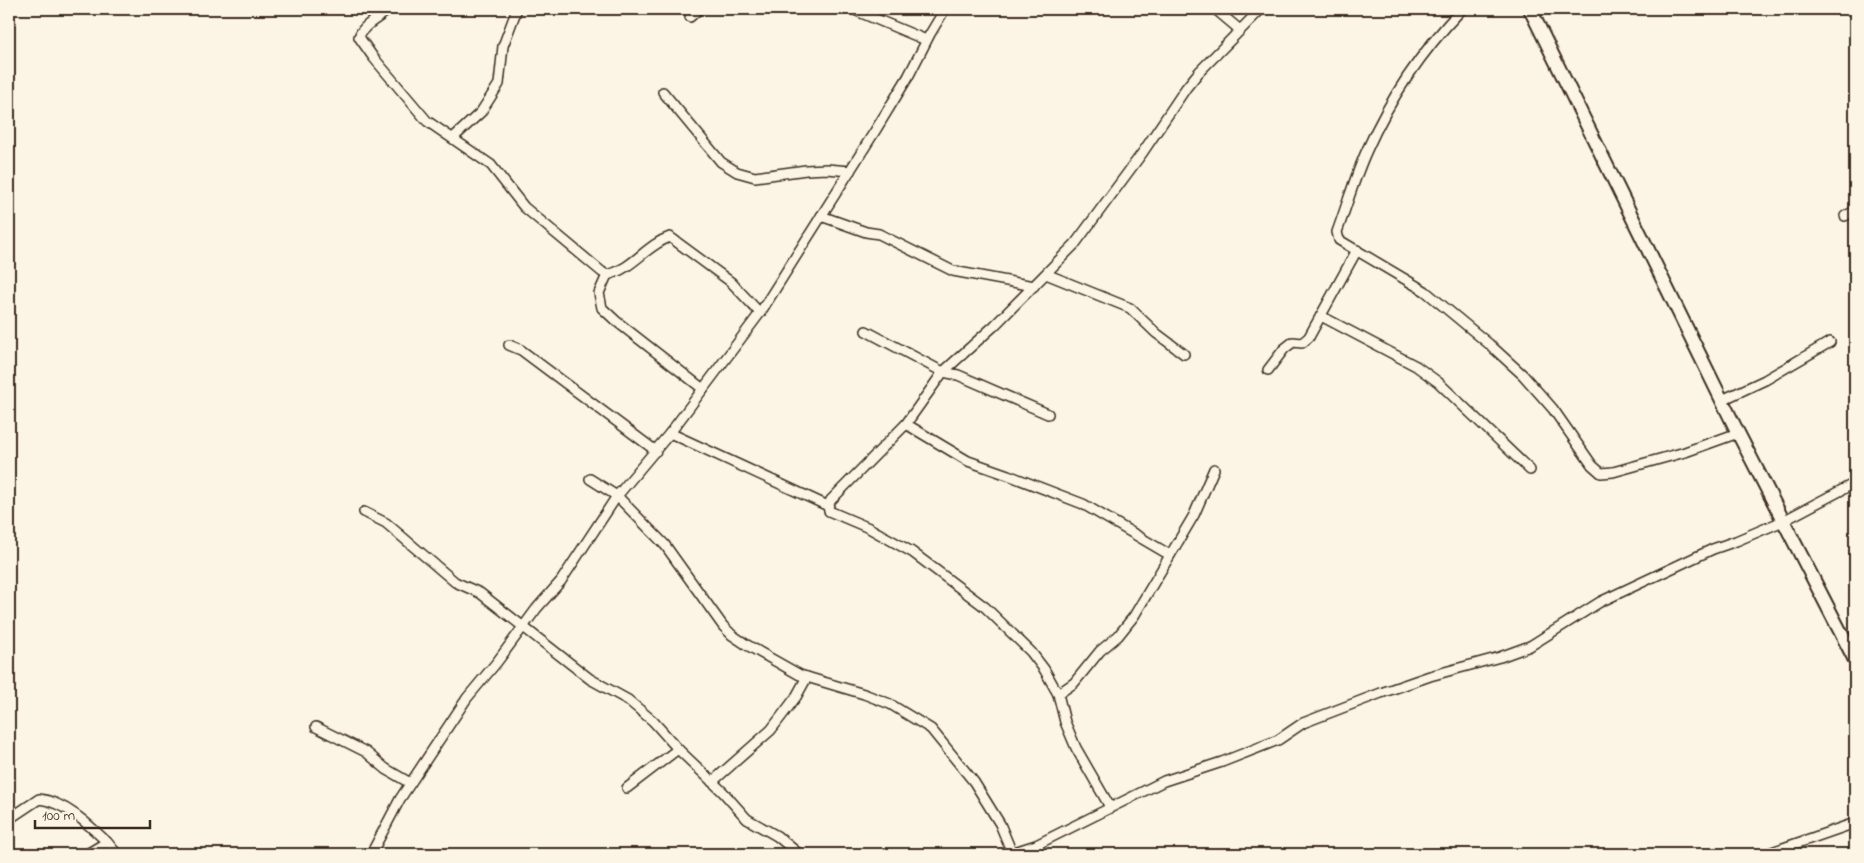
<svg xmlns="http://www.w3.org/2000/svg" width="1864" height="863" font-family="'Indie Flower',sans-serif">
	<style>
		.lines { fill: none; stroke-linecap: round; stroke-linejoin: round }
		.minor-casing { stroke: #3b2a1e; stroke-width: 12 }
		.secondary-casing { stroke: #3b2a1e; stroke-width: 16 }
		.minor { stroke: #fcf5e5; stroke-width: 9 }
		.secondary { stroke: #fcf5e5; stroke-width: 12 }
	</style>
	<rect width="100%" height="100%" fill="#fcf5e5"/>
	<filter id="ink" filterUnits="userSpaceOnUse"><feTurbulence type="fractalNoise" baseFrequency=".02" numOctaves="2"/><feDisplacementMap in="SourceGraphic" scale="10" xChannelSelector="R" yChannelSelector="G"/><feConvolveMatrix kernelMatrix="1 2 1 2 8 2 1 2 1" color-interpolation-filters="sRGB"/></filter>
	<g filter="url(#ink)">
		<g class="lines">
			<g class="minor-casing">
				<g id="minor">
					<path d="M389 9C380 18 363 24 359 37L373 57 427 121 491 165 524 207 602 272 607 275C633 269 646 245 670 237L731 282 760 313"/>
					<polyline points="852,9 926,40"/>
					<polyline points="1215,9 1240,30"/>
					<path d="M1462 9C1423 50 1390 98 1367 150 1355 176 1347 205 1337 232L1339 240 1425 291 1489 344 1523 375 1553 409 1592 465 1601 473 1613 472 1685 452 1738 433"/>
					<polyline points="690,17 699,9"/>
					<polyline points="663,92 721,162 737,172 755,177 806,170 827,169 850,171"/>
					<polyline points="453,138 481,112 499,84 503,46 517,9"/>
					<polyline points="821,216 866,232 879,234 953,271 1034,286"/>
					<polyline points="1845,216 1855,211"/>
					<polyline points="1046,274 1130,308 1156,333 1184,354"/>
					<polyline points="607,275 599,293 602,308 616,321 703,389"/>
					<polyline points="1321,316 1416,366 1438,382 1530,470"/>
					<polyline points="866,331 943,372 958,375 1048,414"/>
					<polyline points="509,345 521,350 656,451"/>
					<polyline points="1268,370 1284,349 1293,342 1302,343 1309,337 1357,250"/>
					<polyline points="1722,400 1765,380 1830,342"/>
					<polyline points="906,424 968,461 1008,475 1083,504 1170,555"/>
					<polyline points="670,433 828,506 829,511 869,528 912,552 985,607 1031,652 1044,669 1058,694 1065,722 1076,748 1110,807"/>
					<polyline points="590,479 617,496 665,545 723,626 732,635 747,645 800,675 864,694 890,704 931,729 974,782 1000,824 1012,853"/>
					<polyline points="828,506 831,500 906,424 943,372 995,325 1075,244 1143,152 1186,88 1199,72 1261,9"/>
					<polyline points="364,512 386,523 455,582 480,593 590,679 628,700 653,721 678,749 723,792 747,819 777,836 799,854"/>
					<polyline points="1058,694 1074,683 1100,651 1118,636 1134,616 1194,515 1214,469"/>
					<polyline points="316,727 366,752 386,769 410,783"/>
					<polyline points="712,782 771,730 796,697 807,677"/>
					<polyline points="627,788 678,749"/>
					<path d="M9 819 39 799C65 802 88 824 107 842"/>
					<polyline points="87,854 107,842 117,854"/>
					<polyline points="371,854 400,799 467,698 497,662 537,608 561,581 617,496 670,433 760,313 875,131 908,77 930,34 945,9"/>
					<polyline points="1008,854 1036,845 1164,781 1222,762 1278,740 1303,723 1381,693 1430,676 1500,657 1530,646 1600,602 1713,549 1736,541 1783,521 1855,483"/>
					<polyline points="1766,854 1855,823"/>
				</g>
			</g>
			<g class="secondary-casing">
				<polyline id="secondary" points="1530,9 1736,429 1855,660"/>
			</g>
			<use href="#minor" class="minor"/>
			<use href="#secondary" class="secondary"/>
		</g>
	</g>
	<rect width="1864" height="863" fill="none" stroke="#fcf5e5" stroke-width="30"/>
	<rect x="15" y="15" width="1834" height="833" fill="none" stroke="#3b2a1e" stroke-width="2" filter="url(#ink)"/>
	<path d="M35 820v8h115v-8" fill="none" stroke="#3b2a1e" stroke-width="2.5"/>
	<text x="42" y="820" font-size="15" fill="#3b2a1e" stroke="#fcf5e5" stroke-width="4" paint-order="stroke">100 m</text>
</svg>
